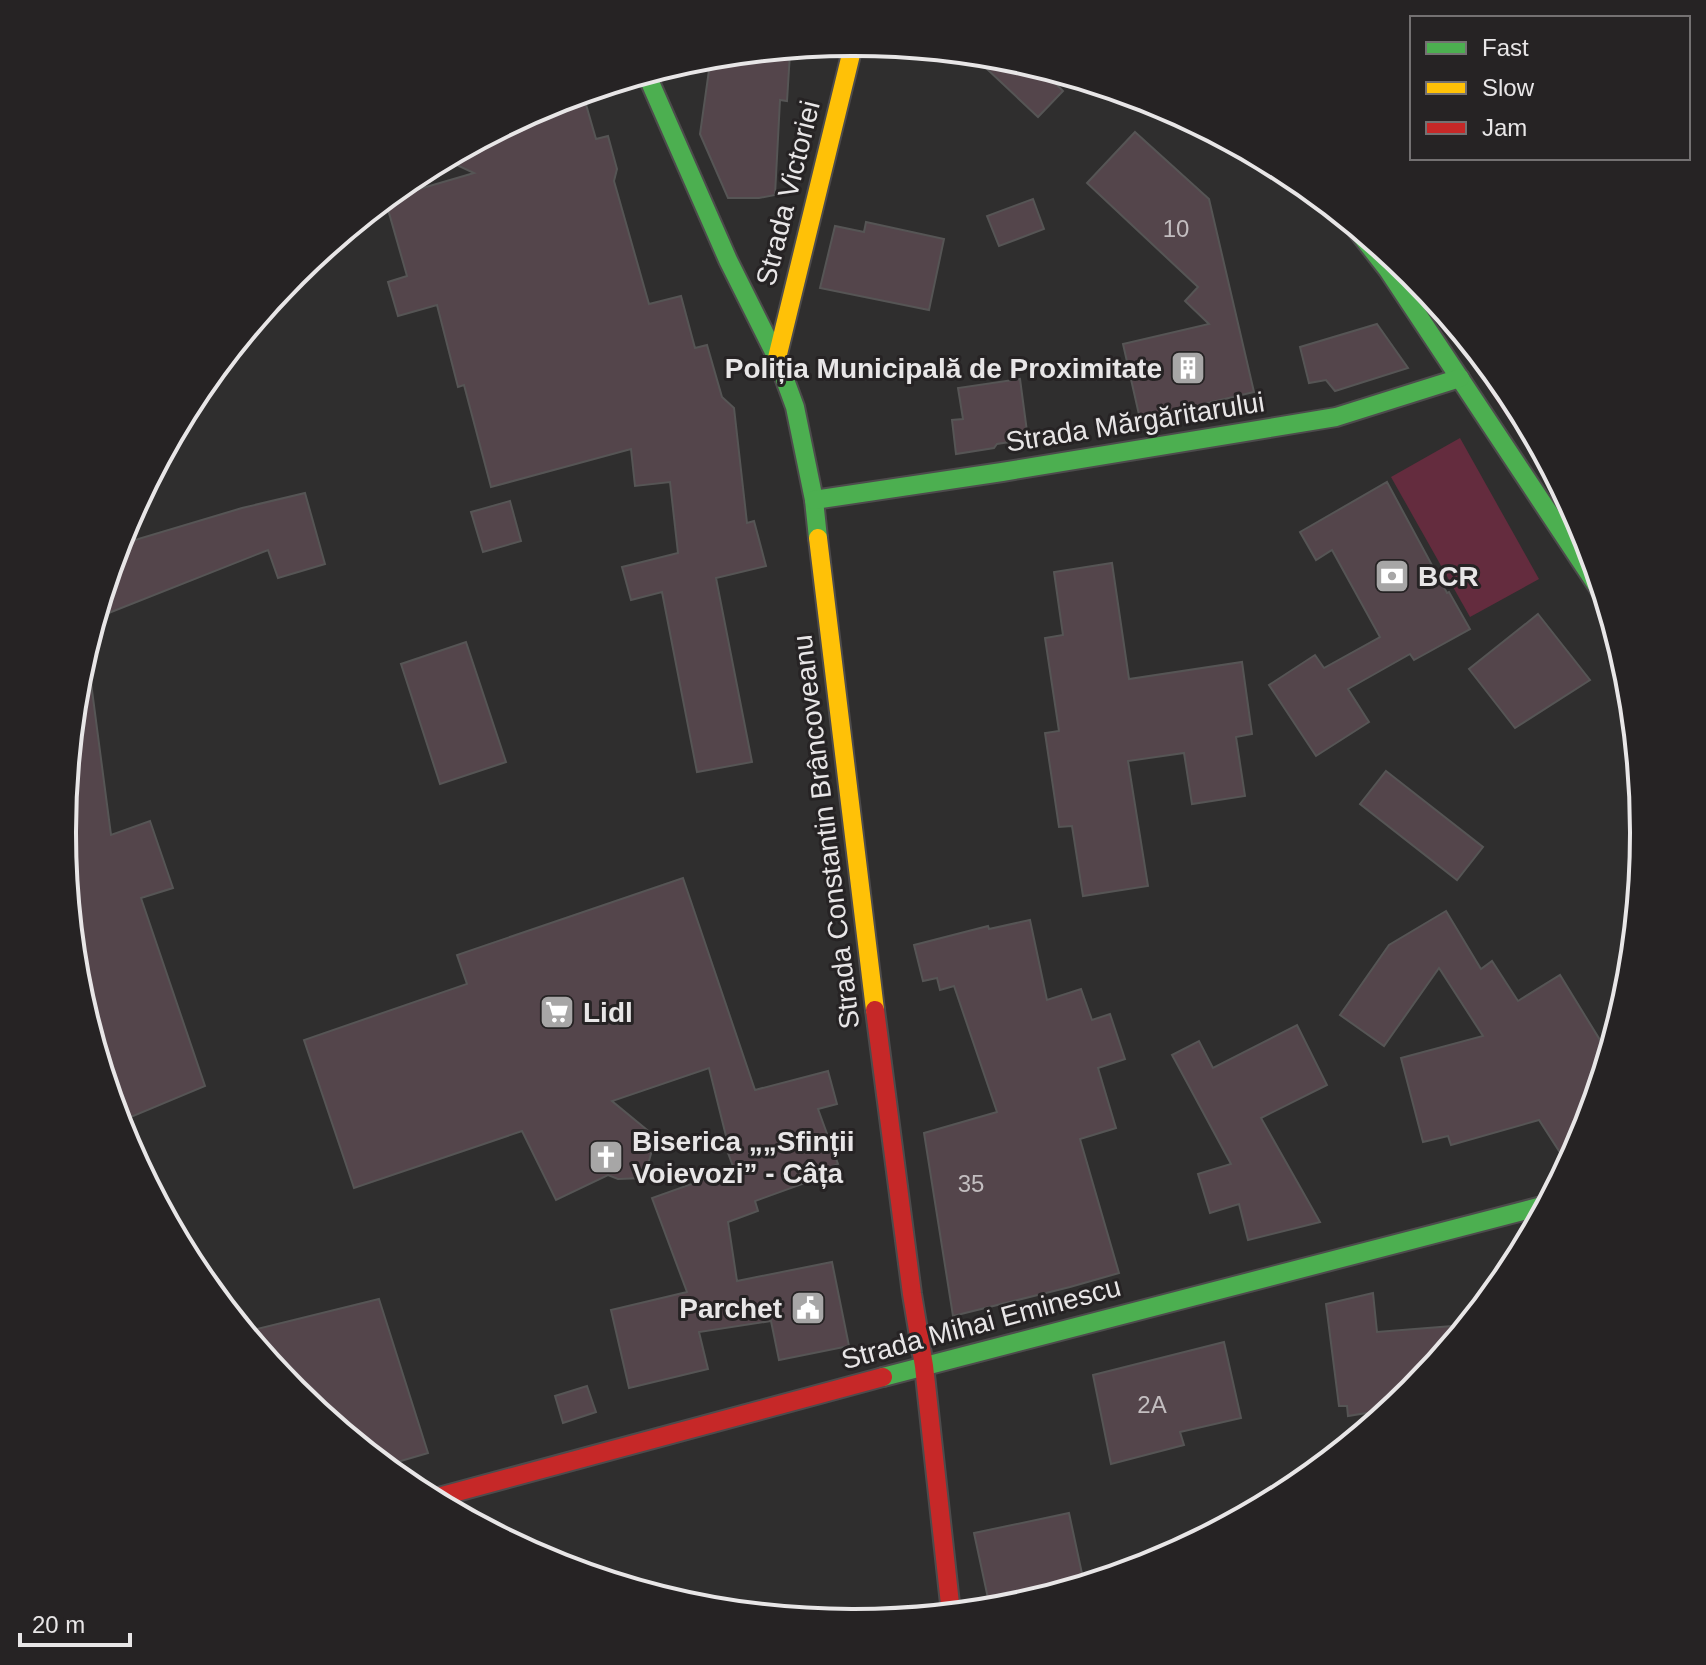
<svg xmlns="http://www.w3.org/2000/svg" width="1706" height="1665" font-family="Helvetica,sans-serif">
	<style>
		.green { fill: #642c3e }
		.building { fill: #54454b; stroke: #565555; stroke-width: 2 }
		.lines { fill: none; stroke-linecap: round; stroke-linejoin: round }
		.fast-casing { stroke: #4d4b4c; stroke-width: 22 }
		.slow-casing { stroke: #4d4b4c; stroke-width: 22 }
		.jam-casing { stroke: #4d4b4c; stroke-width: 22 }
		.fast { stroke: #4caf50; stroke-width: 18 }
		.slow { stroke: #ffc107; stroke-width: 18 }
		.jam { stroke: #c62828; stroke-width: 18 }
		.labels { text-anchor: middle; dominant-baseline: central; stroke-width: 6; stroke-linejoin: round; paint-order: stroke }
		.number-label { font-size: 24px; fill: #c3bec0 }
		.street-label { font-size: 28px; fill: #e8e6e7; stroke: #262324 }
		.poi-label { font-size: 28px; font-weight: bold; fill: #e8e6e7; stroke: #262324; text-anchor: start }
		.rim { fill: none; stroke: #e8e6e7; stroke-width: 4 }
	</style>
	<rect width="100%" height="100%" fill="#2f2e2e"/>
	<g class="green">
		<polygon points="1412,274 1511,394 1583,530"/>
		<polygon points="1460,438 1539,579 1470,617 1391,477"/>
	</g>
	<g class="building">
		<polygon points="757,51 790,53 787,101 780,100 775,195 759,198 728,198 700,134 711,56"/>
		<polygon points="971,54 1008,57 1038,66 1063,91 1038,117"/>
		<polygon points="583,94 596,139 608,136 617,169 614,181 649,304 681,296 695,348 707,345 722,397 734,408 747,523 754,521 766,566 716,578 752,762 697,772 662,592 631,600 622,567 678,553 670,482 635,486 631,449 491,487 464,385 458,387 437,305 398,316 388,282 407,276 385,199 474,173 444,159 547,104"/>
		<polygon points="1135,132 1209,199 1254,392 1140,419 1123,344 1209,324 1185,301 1198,287 1087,183"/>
		<polygon points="1033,199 1044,229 999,246 987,216"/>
		<polygon points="866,222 944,239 929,310 820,288 835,226 864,232"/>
		<polygon points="1377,324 1408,368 1335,391 1326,380 1309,383 1300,347"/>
		<polygon points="1020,379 1028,439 997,444 994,448 956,454 952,420 963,419 958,388"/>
		<polygon points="1387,482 1447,593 1449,592 1470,629 1414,660 1410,654 1348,689 1369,722 1316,756 1269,685 1315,655 1324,668 1380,637 1332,550 1316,560 1300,532"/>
		<polygon points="305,493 325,564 278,578 268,550 96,618 118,545 242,508"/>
		<polygon points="510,501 521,541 483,552 471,512"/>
		<polygon points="1112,563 1129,679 1242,662 1252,734 1236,737 1245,796 1192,804 1184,753 1128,761 1148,886 1083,896 1072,826 1059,827 1045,733 1059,731 1045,638 1063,635 1054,572"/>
		<polygon points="1538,614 1590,680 1515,728 1469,669"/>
		<polygon points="466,642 506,762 440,784 401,664"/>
		<polygon points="90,675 111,835 150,821 173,888 141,898 205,1086 119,1122 78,986 62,832 78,678 78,676"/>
		<polygon points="1386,771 1483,847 1457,880 1360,804"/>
		<polygon points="683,878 755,1090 828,1071 837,1104 818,1109 838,1164 828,1168 830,1174 755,1201 758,1211 728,1222 737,1281 832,1262 849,1346 779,1360 771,1321 699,1332 708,1369 629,1388 611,1310 687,1292 652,1198 734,1169 728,1153 730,1152 709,1068 612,1101 652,1134 653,1147 644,1178 618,1179 608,1175 556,1200 522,1131 354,1188 304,1040 467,984 457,955"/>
		<polygon points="1446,911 1481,969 1492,961 1518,1001 1560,975 1608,1053 1583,1135 1568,1165 1539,1120 1451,1145 1448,1136 1423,1142 1401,1058 1483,1036 1439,968 1384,1046 1340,1015 1389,945"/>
		<polygon points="1030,920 1047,1000 1081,989 1092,1020 1110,1014 1125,1059 1098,1068 1116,1128 1080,1139 1119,1273 1070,1287 953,1316 924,1133 997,1112 954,986 940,990 937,978 923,981 914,945 988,926 989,929"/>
		<polygon points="1297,1025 1327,1085 1261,1118 1320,1222 1248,1240 1239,1204 1210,1213 1198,1174 1231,1164 1172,1055 1199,1041 1213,1068"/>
		<polygon points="1373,1293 1377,1332 1466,1325 1412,1392 1391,1409 1348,1416 1347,1406 1339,1406 1326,1304"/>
		<polygon points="379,1299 428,1453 384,1466 294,1391 245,1332"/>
		<polygon points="1224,1342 1241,1418 1180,1432 1184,1445 1111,1464 1093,1375"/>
		<polygon points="587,1386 596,1412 563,1423 555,1396"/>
		<polygon points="1069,1513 1084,1583 989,1603 974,1533"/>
	</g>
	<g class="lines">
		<g class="fast-casing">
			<g id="fast">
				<polyline points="646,73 728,260 777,358 795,407 814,500 818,538"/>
				<polyline points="1353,225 1388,270 1602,593"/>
				<polyline points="814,500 1002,472 1336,417 1460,378"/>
				<polyline points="883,1377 1546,1205"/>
			</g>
		</g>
		<g class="slow-casing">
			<g id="slow">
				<polyline points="777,358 854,42"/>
				<polyline points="818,538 875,1010"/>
			</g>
		</g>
		<g class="jam-casing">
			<g id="jam">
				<polyline points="875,1010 912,1294 924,1366 951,1613"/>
				<polyline points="431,1499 883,1377"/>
			</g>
		</g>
		<use href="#fast" class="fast"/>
		<use href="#slow" class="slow"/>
		<use href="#jam" class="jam"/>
	</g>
	<defs>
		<g id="building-square" transform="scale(1.8)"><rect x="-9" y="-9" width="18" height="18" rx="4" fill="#a7a6a6" stroke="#262324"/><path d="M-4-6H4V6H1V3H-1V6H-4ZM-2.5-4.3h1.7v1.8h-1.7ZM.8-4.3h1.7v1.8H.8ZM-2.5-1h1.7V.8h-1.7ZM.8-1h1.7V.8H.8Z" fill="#fff"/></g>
		<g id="bank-square" transform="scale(1.8)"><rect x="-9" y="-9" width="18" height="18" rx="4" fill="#a7a6a6" stroke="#262324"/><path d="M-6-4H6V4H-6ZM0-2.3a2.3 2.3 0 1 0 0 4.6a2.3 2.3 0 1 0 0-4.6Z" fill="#fff"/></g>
		<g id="supermarket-square" transform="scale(1.8)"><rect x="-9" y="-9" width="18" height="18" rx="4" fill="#a7a6a6" stroke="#262324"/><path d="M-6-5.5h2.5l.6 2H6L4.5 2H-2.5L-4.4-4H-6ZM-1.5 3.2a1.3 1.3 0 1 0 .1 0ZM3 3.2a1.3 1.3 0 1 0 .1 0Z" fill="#fff"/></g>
		<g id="church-square" transform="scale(1.8)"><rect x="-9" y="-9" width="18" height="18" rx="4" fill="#a7a6a6" stroke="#262324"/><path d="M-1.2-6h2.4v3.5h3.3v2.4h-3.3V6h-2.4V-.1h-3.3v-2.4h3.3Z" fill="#fff"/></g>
		<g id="civic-square" transform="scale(1.8)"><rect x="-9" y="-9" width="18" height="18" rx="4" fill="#a7a6a6" stroke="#262324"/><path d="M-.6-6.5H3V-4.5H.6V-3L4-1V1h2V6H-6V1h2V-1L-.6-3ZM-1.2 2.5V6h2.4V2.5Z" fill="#fff"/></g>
	</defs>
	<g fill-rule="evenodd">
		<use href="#building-square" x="1188" y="368"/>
		<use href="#bank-square" x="1392" y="576"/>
		<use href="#supermarket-square" x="557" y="1012"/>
		<use href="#church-square" x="606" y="1157"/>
		<use href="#civic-square" x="808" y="1308"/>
	</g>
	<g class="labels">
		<g class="number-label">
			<text x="1176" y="228">10</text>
			<text x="971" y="1183">35</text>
			<text x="1152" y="1404">2A</text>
		</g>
		<g class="street-label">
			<text transform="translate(788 193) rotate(-76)">Strada Victoriei</text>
			<text transform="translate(1135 422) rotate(-9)">Strada Mărgăritarului</text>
			<text transform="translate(826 832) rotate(-97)">Strada Constantin Brâncoveanu</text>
			<text transform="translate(981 1323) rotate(-15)">Strada Mihai Eminescu</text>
		</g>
		<g class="poi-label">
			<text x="1162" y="368" text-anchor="end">Poliția Municipală de Proximitate</text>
			<text x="1418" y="576">BCR</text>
			<text x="583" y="1012">Lidl</text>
			<text x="632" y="1141">Biserica „„Sfinții<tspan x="632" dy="32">Voievozi” - Câța</tspan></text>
			<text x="782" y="1308" text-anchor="end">Parchet</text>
		</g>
	</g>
	<path d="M0 0H1706V1665H0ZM852 56H854A776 776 0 0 1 1630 832V833A776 776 0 0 1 854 1609H852A776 776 0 0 1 76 833V832A776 776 0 0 1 852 56Z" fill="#262324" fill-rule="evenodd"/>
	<path class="rim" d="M852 56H854A776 776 0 0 1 1630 832V833A776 776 0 0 1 854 1609H852A776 776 0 0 1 76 833V832A776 776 0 0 1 852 56Z"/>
	<rect x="1410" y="16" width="280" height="144" fill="#262324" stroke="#747172" stroke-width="2"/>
	<rect x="1426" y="42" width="40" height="12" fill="#4caf50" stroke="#747172" stroke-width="2"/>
	<text x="1482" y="56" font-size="24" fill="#e8e6e7">Fast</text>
	<rect x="1426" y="82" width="40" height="12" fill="#ffc107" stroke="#747172" stroke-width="2"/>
	<text x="1482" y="96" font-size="24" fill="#e8e6e7">Slow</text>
	<rect x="1426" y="122" width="40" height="12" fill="#c62828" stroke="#747172" stroke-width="2"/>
	<text x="1482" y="136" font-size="24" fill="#e8e6e7">Jam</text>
	<path d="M20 1633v12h110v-12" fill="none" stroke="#e8e6e7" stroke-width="4"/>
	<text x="32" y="1633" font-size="24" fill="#e8e6e7" stroke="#262324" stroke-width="6" paint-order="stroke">20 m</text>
</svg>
